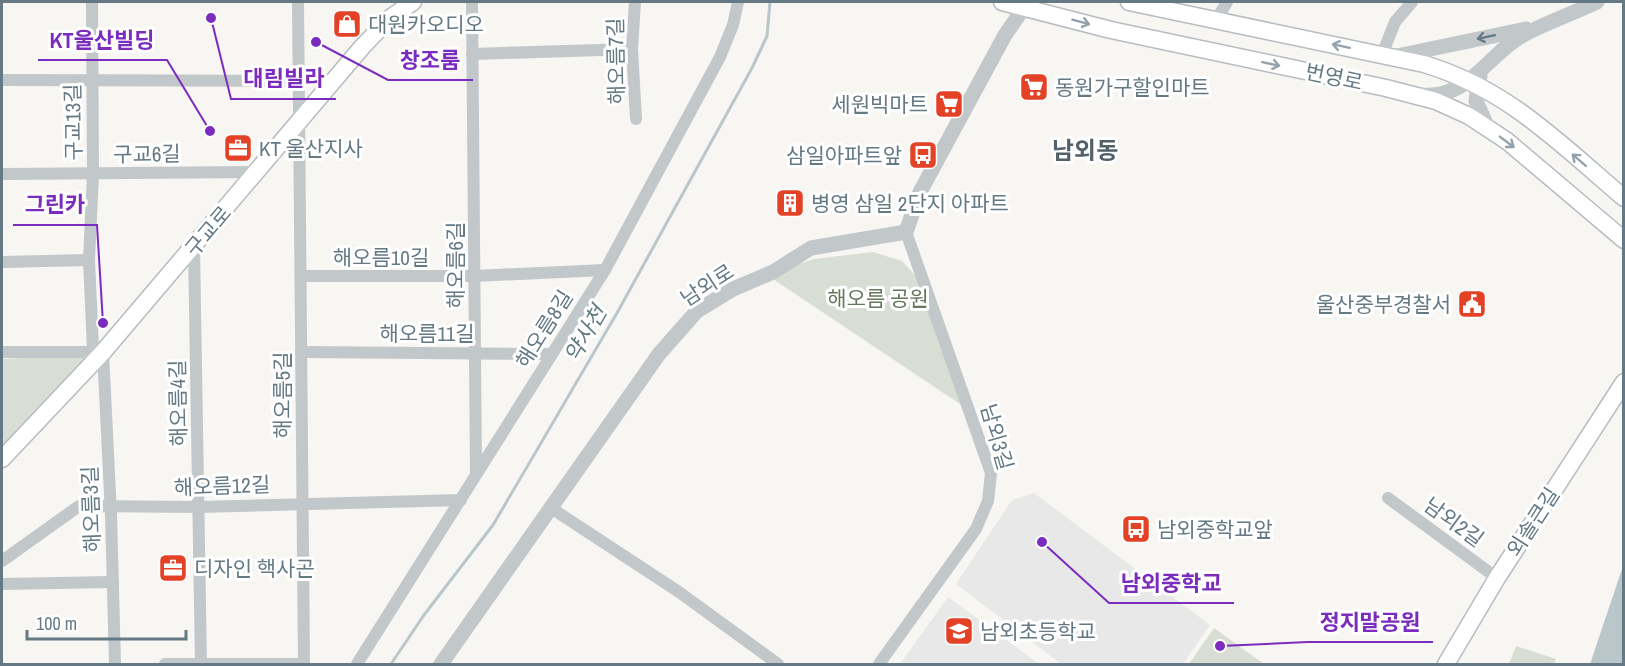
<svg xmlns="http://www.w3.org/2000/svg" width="1625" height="666" font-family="'Archivo Narrow','Noto Sans KR',sans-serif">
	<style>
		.built { fill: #e7e8e7 }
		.green { fill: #d9ded4 }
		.water { fill: #bac7ca }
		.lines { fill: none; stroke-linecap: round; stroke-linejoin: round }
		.stream { stroke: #bac7ca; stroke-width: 3 }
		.secondary-casing { stroke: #b6bcc0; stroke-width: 19 }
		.minor { stroke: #c2c7c9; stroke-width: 12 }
		.tertiary { stroke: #c2c7c9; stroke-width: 15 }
		.secondary { stroke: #fff; stroke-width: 16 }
		.oneway { stroke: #93a1aa }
		.oneway2 { stroke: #657985 }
		.labels { text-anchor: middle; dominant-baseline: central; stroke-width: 6; stroke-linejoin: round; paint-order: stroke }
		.poi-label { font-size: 21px; fill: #657985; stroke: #fff; text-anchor: start }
		.street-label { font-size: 21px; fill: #657985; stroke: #fff }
		.park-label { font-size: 21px; fill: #667760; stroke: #fff }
		.water-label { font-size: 22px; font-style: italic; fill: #617b81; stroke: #fff }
		.quarter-label { font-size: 24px; font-weight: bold; fill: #53626a; stroke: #fff }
		.leader { fill: none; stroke: #7b2cbf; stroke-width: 2 }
		.callout-dot { fill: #7b2cbf; stroke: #fff; stroke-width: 2 }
		.callout-label { font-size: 22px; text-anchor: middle; font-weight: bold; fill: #7b2cbf; stroke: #fff; stroke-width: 6; stroke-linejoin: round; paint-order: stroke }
	</style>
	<rect width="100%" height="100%" fill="#f7f6f3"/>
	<g class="built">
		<polygon points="1034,493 1210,625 1183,664 1061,664 956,584 1012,500"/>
		<polygon points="948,597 1039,664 900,664"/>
	</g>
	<g class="green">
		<polygon points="873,252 902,261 925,286 969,410 767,275 814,259"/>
		<polygon points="92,354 2,449 2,359"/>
		<polygon points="1214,628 1264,664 1189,664"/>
		<polygon points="1516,646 1556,659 1554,664 1509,664"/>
	</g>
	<polygon class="water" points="1623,566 1623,664 1590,664"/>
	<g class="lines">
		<polyline class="stream" points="391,664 424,615 493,525 617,313 752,68 767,36 770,2"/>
		<g class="secondary-casing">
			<g id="secondary">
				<polyline points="1002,2 1111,30 1386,88 1436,101 1469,116 1507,141 1624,240"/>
				<path d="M1129 2 1424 64C1508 89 1559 143 1624 198"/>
				<polyline points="2,459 103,352 363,46 390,18 413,2"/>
				<polyline points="1446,664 1497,578 1624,382"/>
			</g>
		</g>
		<g class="minor">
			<polyline points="92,2 93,174 89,260 93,350"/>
			<polyline points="298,2 304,664"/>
			<polyline points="472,2 476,474"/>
			<polyline points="635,2 632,49 636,119"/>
			<polyline points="1216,20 1227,2"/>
			<polyline points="472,54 632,49"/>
			<polyline points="1382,55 1395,22 1412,2"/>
			<polyline points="2,80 297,81"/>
			<polyline points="2,174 258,172"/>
			<polyline points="194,248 201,664"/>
			<polyline points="2,262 89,260"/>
			<polyline points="301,276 474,276 605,270"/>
			<polyline points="2,352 103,352 111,514 115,664"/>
			<polyline points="301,352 552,354"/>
			<polyline points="1388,498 1497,578"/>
			<polyline points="551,508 679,592 778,664"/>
			<polyline points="2,561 79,506 199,507 461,500"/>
			<polyline points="2,584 113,582"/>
			<polyline points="165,664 304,664"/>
			<polyline points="357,664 605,270 720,57 733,25 738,2"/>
			<polyline points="879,664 976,529 988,501 991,473 906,232"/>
		</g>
		<g class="tertiary">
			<polyline points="1392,57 1526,29"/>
			<polyline points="1480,76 1476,101 1488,128"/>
			<path d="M1421 95C1469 100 1488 53 1525 34 1548 22 1574 13 1597 2"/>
			<polyline points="441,664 659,354 697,311 733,289 773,272 811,248 906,232 920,192 1005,35 1028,2"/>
		</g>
		<use href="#secondary" class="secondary"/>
	</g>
	<defs><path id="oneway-shaft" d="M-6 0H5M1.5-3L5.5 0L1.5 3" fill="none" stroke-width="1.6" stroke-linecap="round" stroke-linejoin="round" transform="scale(1.5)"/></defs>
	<g class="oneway">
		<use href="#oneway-shaft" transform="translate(1081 22) rotate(15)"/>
		<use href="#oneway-shaft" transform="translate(1341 46) rotate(-168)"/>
		<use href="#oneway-shaft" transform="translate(1271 64) rotate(12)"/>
		<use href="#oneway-shaft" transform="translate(1507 142) rotate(37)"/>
		<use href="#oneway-shaft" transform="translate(1579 160) rotate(-139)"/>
	</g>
	<use class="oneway2" href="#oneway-shaft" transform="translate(1486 37) rotate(168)"/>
	<defs>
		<g id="shop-square" transform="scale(1.5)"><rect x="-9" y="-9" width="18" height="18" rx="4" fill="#e44226" stroke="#fff"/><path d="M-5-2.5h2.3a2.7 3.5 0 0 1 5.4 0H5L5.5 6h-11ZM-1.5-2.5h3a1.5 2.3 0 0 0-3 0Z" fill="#fff"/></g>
		<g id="supermarket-square" transform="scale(1.5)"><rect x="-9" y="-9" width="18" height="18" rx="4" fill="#e44226" stroke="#fff"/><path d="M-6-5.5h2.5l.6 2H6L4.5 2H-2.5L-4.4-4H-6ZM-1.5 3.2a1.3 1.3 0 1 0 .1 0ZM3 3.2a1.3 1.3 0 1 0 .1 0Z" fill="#fff"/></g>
		<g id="office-square" transform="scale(1.5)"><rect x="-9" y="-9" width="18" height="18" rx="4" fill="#e44226" stroke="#fff"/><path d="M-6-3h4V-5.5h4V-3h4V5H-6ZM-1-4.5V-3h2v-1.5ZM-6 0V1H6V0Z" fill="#fff"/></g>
		<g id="bus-square" transform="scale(1.5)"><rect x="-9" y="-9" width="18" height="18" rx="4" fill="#e44226" stroke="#fff"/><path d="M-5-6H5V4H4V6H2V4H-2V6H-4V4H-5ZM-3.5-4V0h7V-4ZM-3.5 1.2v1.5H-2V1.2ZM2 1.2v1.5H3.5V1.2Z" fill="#fff"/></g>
		<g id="building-square" transform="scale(1.5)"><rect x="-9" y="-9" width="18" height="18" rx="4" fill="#e44226" stroke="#fff"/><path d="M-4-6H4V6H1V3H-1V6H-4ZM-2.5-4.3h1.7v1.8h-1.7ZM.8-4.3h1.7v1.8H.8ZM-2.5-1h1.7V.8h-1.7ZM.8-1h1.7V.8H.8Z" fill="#fff"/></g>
		<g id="civic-square" transform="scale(1.5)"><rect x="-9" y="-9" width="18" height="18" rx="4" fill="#e44226" stroke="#fff"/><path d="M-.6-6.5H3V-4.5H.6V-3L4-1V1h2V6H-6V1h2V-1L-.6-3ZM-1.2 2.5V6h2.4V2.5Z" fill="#fff"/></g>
		<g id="school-square" transform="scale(1.5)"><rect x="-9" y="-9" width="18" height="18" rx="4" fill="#e44226" stroke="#fff"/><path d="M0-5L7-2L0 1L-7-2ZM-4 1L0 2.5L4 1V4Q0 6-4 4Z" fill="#fff"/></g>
	</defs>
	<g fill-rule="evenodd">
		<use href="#shop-square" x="347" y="24"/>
		<use href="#supermarket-square" x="1034" y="87"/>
		<use href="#supermarket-square" x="949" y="104"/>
		<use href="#office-square" x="238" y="148"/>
		<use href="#bus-square" x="923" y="155"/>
		<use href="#building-square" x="790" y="203"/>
		<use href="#civic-square" x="1472" y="304"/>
		<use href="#bus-square" x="1136" y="529"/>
		<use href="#office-square" x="173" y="568"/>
		<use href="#school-square" x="959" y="631"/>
	</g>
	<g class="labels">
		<g class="poi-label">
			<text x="368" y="24">대원카오디오</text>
			<text x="1055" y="87">동원가구할인마트</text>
			<text x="928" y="104" text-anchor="end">세원빅마트</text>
			<text x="259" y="148">KT 울산지사</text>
			<text x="902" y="155" text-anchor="end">삼일아파트앞</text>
			<text x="811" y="203">병영 삼일 2단지 아파트</text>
			<text x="1451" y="304" text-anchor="end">울산중부경찰서</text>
			<text x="1157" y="529">남외중학교앞</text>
			<text x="194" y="568">디자인 핵사곤</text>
			<text x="980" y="631">남외초등학교</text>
		</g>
		<g class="street-label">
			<text transform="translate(616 61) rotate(-91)">해오름7길</text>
			<text transform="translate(1334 77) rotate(12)">번영로</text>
			<text transform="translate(73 122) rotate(-91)">구교13길</text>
			<text transform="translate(147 154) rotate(-1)">구교6길</text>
			<text transform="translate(208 231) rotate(-50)">구교로</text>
			<text x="381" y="257">해오름10길</text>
			<text transform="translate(455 265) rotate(-90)">해오름6길</text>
			<text transform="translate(707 285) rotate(-33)">남외로</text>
			<text transform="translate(544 329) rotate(-58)">해오름8길</text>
			<text x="427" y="333">해오름11길</text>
			<text transform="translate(282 395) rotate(-90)">해오름5길</text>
			<text transform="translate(178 403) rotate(-91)">해오름4길</text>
			<text transform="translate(997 437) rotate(74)">남외3길</text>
			<text transform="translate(222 486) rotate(-2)">해오름12길</text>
			<text transform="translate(91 509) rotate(-92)">해오름3길</text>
			<text transform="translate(1454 522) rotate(36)">남외2길</text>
			<text transform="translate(1533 522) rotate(-57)">외솔큰길</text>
		</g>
		<g class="park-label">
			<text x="878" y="298">해오름 공원</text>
		</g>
		<g class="water-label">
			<text transform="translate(585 334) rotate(-60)">약사천</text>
		</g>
		<g class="quarter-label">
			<text x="1085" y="150">남외동</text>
		</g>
	</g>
	<path class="leader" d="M210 131L167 60H38M316 42L388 80H473M211 18L231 99H336M103 323L97 225H13M1042 542L1109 603H1234M1220 646L1308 642H1433"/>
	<g class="callout-dot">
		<circle cx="210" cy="131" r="6"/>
		<circle cx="316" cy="42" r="6"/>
		<circle cx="211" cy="18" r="6"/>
		<circle cx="103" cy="323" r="6"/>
		<circle cx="1042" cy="542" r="6"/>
		<circle cx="1220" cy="646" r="6"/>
	</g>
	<g class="callout-label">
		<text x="102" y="48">KT울산빌딩</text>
		<text x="430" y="68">창조룸</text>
		<text x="284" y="86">대림빌라</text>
		<text x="55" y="212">그린카</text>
		<text x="1171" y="591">남외중학교</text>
		<text x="1370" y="630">정지말공원</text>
	</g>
	<rect width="1625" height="666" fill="none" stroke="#657985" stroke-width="6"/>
	<path d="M27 630v9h159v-9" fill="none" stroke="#657985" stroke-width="3"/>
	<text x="36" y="630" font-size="18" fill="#657985" stroke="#ffffff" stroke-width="4.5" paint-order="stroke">100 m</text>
</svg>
